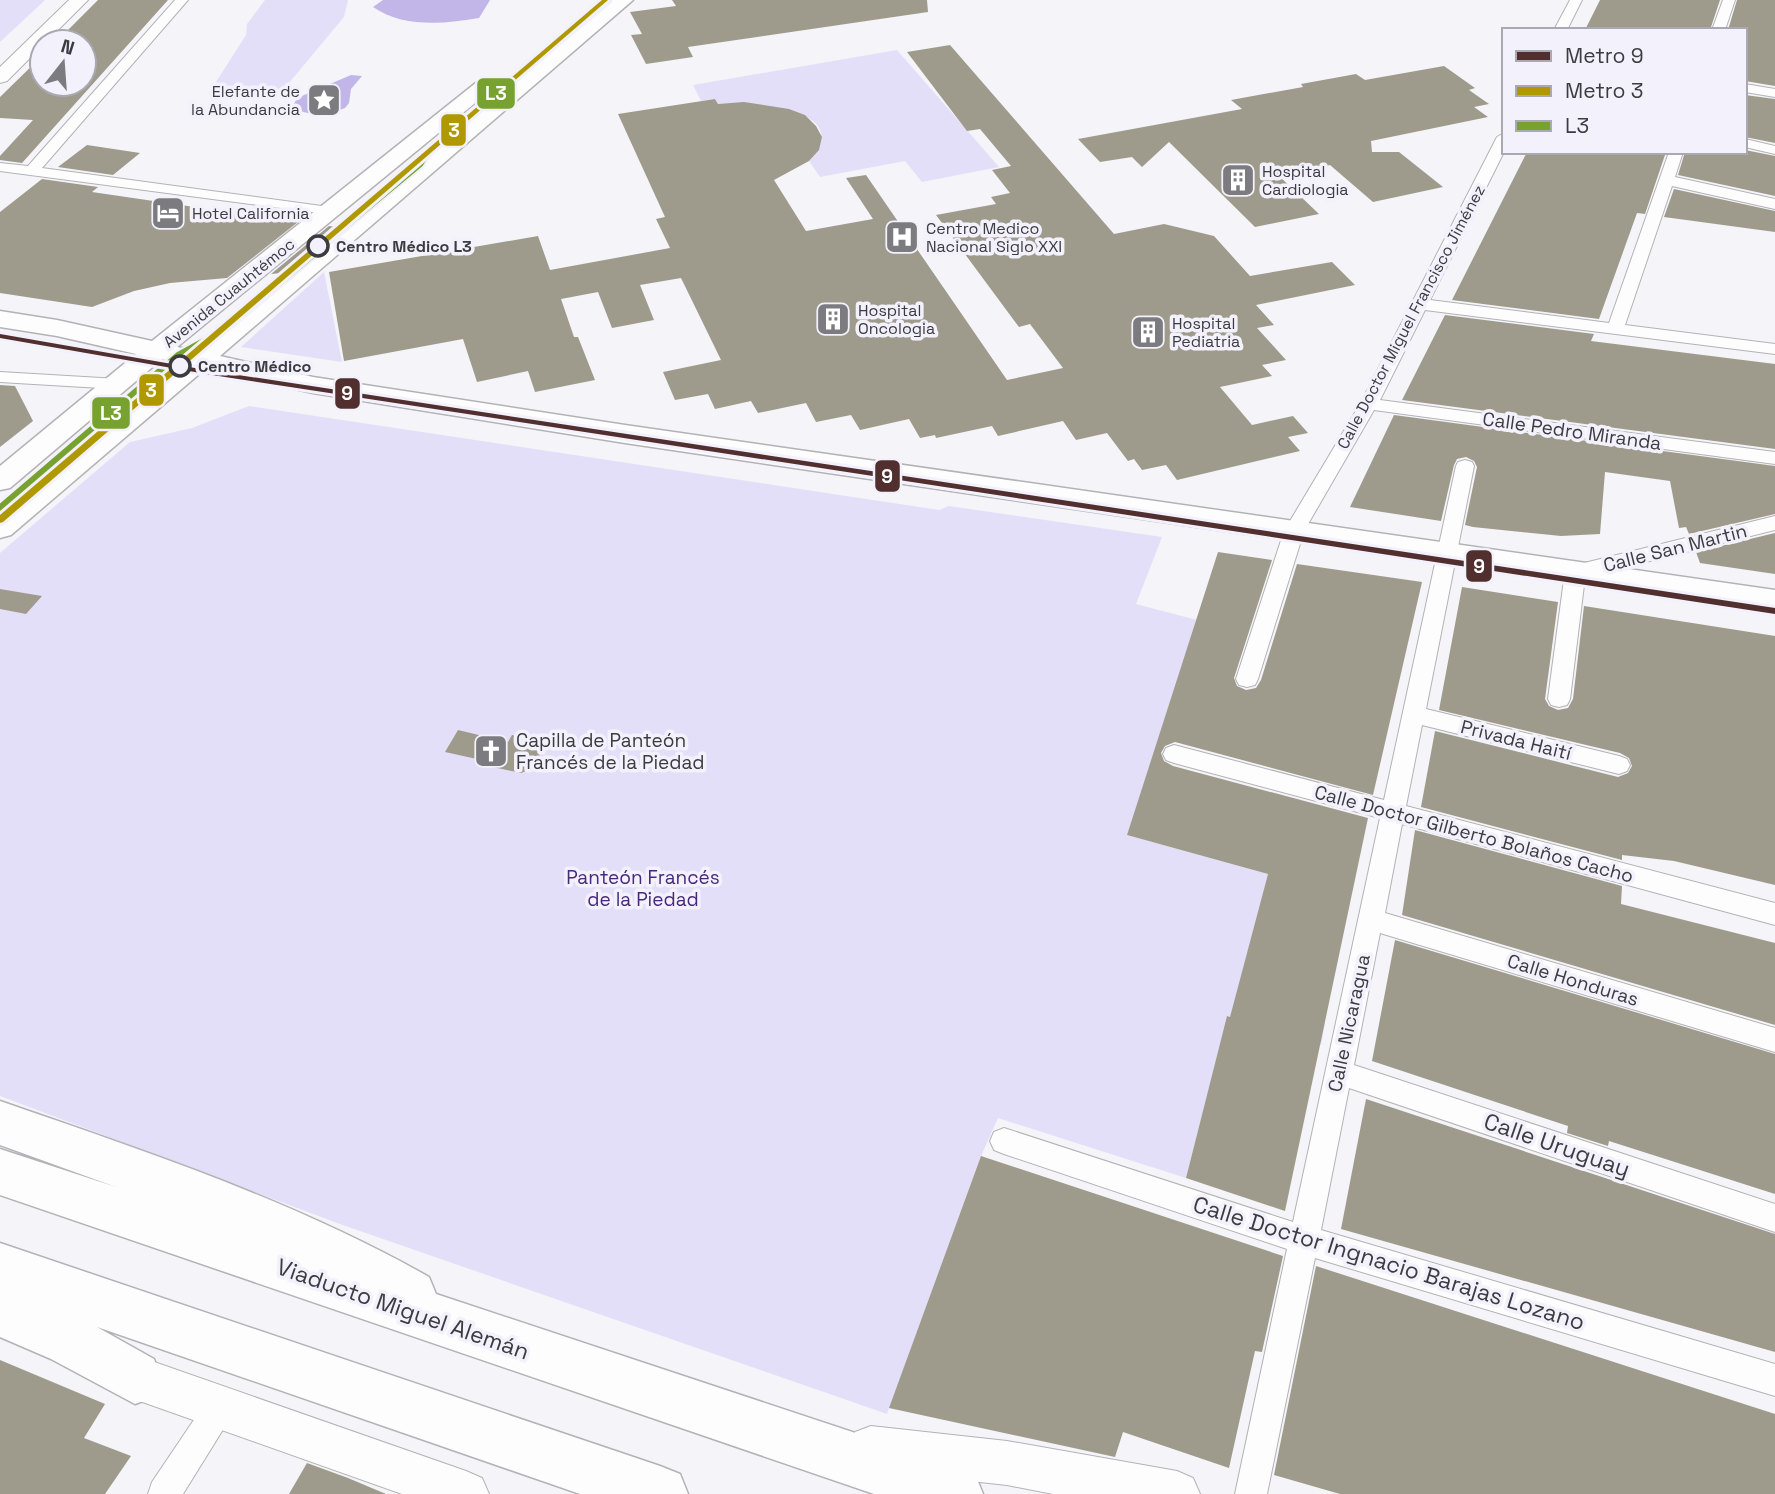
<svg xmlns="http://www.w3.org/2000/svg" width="1775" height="1494" font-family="'Space Grotesk',sans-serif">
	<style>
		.green { fill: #e4dff9 }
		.water { fill: #c2b5e8 }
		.building { fill: #9e9b8c }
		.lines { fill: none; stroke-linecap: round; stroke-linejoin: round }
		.street-casing { stroke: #b3b3b6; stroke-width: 2 }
		.secondary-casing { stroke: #b3b3b6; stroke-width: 2 }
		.primary-casing { stroke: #b3b3b6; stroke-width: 3 }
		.highway-casing { stroke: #b3b3b6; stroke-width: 3 }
		.street { fill: #fdfdfe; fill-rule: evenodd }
		.secondary { fill: #fdfdfe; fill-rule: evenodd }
		.primary { fill: #fdfdfe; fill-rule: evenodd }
		.highway { fill: #fdfdfe; fill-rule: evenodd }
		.bus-1-far1-casing { stroke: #f3f1fc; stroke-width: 9 }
		.bus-1-casing { stroke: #f3f1fc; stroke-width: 11 }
		.bus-1-far1 { stroke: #78a22f; stroke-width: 5 }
		.bus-1 { stroke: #78a22f; stroke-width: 7 }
		.metro-1-casing { stroke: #f3f1fc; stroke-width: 6 }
		.metro-2-casing { stroke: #f3f1fc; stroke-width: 6 }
		.metro-1 { fill: #512f2e; fill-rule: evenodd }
		.metro-2 { fill: #af9800; fill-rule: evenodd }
		.stop-dot { fill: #f3f1fc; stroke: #3c3b3f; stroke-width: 3.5 }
		.labels { text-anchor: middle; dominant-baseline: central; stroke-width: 7; stroke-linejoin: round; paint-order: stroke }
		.far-poi-label { font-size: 16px; fill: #3c3b3f; stroke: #f3f1fc; text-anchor: start }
		.far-stop-label { font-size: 16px; font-weight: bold; fill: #3c3b3f; stroke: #f3f1fc; text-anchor: start }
		.far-street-label { font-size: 16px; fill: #3c3b3f; stroke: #f3f1fc }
		.street-label { font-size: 19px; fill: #3c3b3f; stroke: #f3f1fc }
		.poi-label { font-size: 19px; fill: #3c3b3f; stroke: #f3f1fc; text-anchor: start }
		.park-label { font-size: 19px; fill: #46297b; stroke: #f3f1fc }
		.near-street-label { font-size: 23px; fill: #3c3b3f; stroke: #f3f1fc }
		.line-badge { stroke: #f3f1fc; stroke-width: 2.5 }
		.badge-label { font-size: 19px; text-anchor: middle; font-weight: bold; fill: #fff }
	</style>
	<rect width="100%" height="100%" fill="#f4f4f9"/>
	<g class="green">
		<polygon points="0,0 45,0 0,42"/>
		<polygon points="265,0 348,0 344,17 279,95 209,93 246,35 247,24"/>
		<path d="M897 50 999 167 922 182 905 161 820 177 809 161C858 107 749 102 718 104L715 99 701 101 693 85Z"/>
		<polygon points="324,272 342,362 241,347"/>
		<polygon points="249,406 939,510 949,506 1162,537 1136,604 1197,620 1127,835 1268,874 1236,996 1325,1023 1321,1045 1227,1017 1186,1178 998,1118 981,1156 887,1414 337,1223 0,1096 0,553 130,442 192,428"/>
	</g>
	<g class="water">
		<path d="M383 0H490L479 18C445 24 403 28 373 7Z"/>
		<path d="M351 75 362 76 351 89 349 103 345 108C329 114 306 118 293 106L297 98Z"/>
	</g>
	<g class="building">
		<polygon points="98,0 168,0 22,163 0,160 0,156 33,120 0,118 0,97 42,56 42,84 84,84 84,42 56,42"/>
		<polygon points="672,0 927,0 928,12 688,47 693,57 646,64 631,35 642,34 630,12 676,6"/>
		<polygon points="1600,0 1720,0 1710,30 1585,30"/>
		<polygon points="1737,0 1775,0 1775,86 1745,81 1745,30 1728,30"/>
		<polygon points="950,45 1114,234 1164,224 1214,236 1250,276 1332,262 1355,285 1256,305 1274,325 1257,328 1286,360 1262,365 1272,376 1220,387 1252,425 1293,416 1308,433 1288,437 1300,451 1177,480 1166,465 1142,470 1134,459 1128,461 1107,433 1076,440 1063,421 998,436 992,426 936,438 935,435 920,438 909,419 860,430 851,415 816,422 806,403 758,413 751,401 715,409 708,394 675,400 663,372 721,360 681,278 640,285 654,320 612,328 598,292 561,299 574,337 578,337 595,380 535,392 528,371 477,382 463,339 344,361 329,272 538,236 550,270 670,248 656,219 665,217 618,114 715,99 718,104 744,102 789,109 805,115 816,126 822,137 819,150 809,161 774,180 806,231 873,219 846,178 866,175 1007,380 1063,368 1030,324 1019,327 936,215 996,204 991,197 1010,193 992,170 1011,166 980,129 967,131 907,52"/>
		<polygon points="1444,66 1475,88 1469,90 1489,104 1474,107 1488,117 1371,141 1372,152 1399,152 1443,187 1373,202 1330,165 1278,175 1319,214 1255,227 1169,142 1142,167 1132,157 1100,162 1078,139 1242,109 1231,100 1303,87 1301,84 1356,74 1365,80"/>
		<polygon points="1745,95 1775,99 1775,143 1745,137"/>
		<polygon points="87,145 140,153 113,175 58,167"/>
		<polygon points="1745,150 1775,156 1775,196 1678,175 1685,152 1745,152"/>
		<polygon points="1527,152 1666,152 1645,214 1637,213 1599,319 1452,300"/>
		<polygon points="42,179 98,187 92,192 298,222 227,278 170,283 134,291 92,307 0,293 0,212"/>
		<polygon points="1674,189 1775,211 1775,232 1664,217"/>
		<polygon points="329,226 336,227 281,273 271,274"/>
		<polygon points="1445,315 1594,334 1591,341 1775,364 1775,449 1402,400"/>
		<polygon points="0,385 15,386 33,421 0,447"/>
		<polygon points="1394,415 1775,466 1775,514 1689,534 1686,527 1679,528 1670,481 1605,472 1600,534 1561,536 1473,527 1465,525 1477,467 1474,461 1466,457 1457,459 1454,465 1441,521 1350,507"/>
		<polygon points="1775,533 1775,574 1700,563 1696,552"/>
		<polygon points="1218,552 1272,560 1234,678 1237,686 1246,690 1256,688 1261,680 1297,564 1422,582 1373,795 1175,742 1165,746 1161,753 1164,761 1173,766 1368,818 1285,1211 1186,1178 1227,1016 1230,1017 1268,874 1127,835"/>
		<polygon points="1462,587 1558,602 1545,699 1549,706 1558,710 1568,708 1573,699 1584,606 1775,636 1775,885 1674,861 1622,855 1622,860 1421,807 1435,731 1618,777 1628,773 1632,766 1629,758 1620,753 1439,710"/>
		<polygon points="0,589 42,596 26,614 0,609"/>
		<polygon points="458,730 508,742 512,735 532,740 541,758 536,767 521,773 493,767 495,763 445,752"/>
		<polygon points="1415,830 1622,886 1621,904 1775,943 1775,1025 1402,915"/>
		<polygon points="1395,940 1775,1054 1775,1194 1609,1141 1608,1146 1567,1133 1568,1126 1372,1061"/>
		<polygon points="1366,1099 1775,1234 1775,1352 1341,1229"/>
		<polygon points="981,1156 1283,1256 1262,1352 1255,1351 1229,1468 1123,1432 1115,1457 889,1408"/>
		<polygon points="1316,1266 1775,1414 1775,1494 1340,1494 1274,1475"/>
		<polygon points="0,1360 105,1404 84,1438 131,1456 105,1494 0,1494"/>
		<polygon points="307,1463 348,1478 386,1494 289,1494"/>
	</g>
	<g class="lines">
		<g class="street-casing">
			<g id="street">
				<polygon points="175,0 188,0 42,168 329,207 337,212 334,215 0,171 0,163 28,166"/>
				<polygon points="1570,0 1582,0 1567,30 1554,30"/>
				<polygon points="1723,0 1735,0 1725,30 1712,30"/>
				<polygon points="1745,84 1775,89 1775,97 1745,92"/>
				<polygon points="1504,133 1504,152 1430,300 1609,323 1669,152 1683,152 1675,177 1775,199 1775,209 1672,186 1625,325 1775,344 1775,354 1425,310 1380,400 1775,452 1775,464 1374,410 1304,531 1258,679 1255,685 1247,687 1239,685 1236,679 1284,531 1360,404 1497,137"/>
				<polygon points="1745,139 1775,146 1775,154 1745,147"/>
				<polygon points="0,372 118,379 127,384 118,389 0,382"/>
				<polygon points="1465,460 1472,462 1474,466 1426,709 1619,756 1627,759 1630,765 1627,771 1619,774 1422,725 1406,806 1775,903 1775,925 1402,824 1385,913 1775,1028 1775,1052 1380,933 1354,1065 1775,1204 1775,1232 1349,1088 1321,1230 1775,1364 1775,1396 1315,1258 1267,1494 1235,1494 1287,1249 1004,1154 994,1150 990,1141 994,1132 1004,1128 1293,1222 1380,818 1174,763 1166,760 1163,754 1166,748 1174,745 1384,800 1456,466 1458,462"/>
				<polygon points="1775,516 1775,530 1585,577 1570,699 1567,705 1559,707 1551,705 1548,699 1565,572 1568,567"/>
				<polygon points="221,1391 232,1396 237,1407 183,1494 148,1494 152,1482 210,1396"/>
			</g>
		</g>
		<g class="secondary-casing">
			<g id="secondary">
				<polygon points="69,0 88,0 46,42 42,42 42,46 7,81 0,83 0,67"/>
				<polygon points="117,1349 466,1471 482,1478 489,1494 402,1494 117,1393 102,1386 95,1371 102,1356"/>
				<polygon points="871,1426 1007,1441 1177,1471 1193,1478 1200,1494 1053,1494 1007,1485 871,1470 855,1464 849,1448 855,1432"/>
			</g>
		</g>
		<g class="primary-casing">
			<polygon id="primary" points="611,0 633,0 220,356 313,377 625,425 1775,590 1775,612 625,443 313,393 205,369 11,535 0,538 0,512 178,363 162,359 10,488 0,490 0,466 136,354 57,336 0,327 0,311 57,320 152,341 477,82 491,82 495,86 491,90 177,347 193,350"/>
		</g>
		<g class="highway-casing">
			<g id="highway">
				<path d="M0 1101C147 1152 293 1200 429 1277L436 1294 955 1466 975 1474 983 1494H874L0 1195V1149L116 1187 0 1145Z"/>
				<polygon points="0,1243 660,1466 680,1474 688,1494 580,1494 97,1327 154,1359 161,1378 154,1397 135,1404 51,1359 0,1337"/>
			</g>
		</g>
		<use href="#street" class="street"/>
		<use href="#secondary" class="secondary"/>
		<use href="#primary" class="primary"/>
		<use href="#highway" class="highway"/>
		<g class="bus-1-far1-casing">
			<polyline id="bus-1-far1" points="315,252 421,164 431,147 608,0"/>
		</g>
		<g class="bus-1-casing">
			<polyline id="bus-1" points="0,508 179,355 219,333 317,251"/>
		</g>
		<use href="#bus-1-far1" class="bus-1-far1"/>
		<use href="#bus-1" class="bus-1"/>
		<g class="metro-1-casing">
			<polygon id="metro-1" points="0,334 212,371 1775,608 1775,614 212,375 0,338"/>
		</g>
		<g class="metro-2-casing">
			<polygon id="metro-2" points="602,0 608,0 3,522 0,523 0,515"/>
		</g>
		<use href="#metro-1" class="metro-1"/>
		<use href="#metro-2" class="metro-2"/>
	</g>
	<defs>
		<g id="sight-square" transform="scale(1.75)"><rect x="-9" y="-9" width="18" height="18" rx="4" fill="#7c7c80" stroke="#f3f1fc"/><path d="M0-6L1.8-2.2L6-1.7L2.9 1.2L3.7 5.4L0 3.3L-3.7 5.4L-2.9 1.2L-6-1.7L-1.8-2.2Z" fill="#fff"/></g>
		<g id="building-square" transform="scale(1.75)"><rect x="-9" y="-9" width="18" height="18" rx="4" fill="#7c7c80" stroke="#f3f1fc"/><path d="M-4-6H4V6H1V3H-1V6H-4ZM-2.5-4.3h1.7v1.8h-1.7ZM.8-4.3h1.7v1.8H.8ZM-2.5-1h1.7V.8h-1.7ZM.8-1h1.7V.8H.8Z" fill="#fff"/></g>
		<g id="hotel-square" transform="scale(1.75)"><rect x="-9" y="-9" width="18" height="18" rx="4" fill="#7c7c80" stroke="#f3f1fc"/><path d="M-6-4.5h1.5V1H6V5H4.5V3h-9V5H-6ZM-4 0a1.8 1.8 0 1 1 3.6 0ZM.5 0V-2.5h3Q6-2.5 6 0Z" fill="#fff"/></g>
		<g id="hospital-square" transform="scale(1.75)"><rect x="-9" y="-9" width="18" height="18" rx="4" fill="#7c7c80" stroke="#f3f1fc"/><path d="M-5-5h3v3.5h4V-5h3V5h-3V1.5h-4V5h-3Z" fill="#fff"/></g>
		<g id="church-square" transform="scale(1.75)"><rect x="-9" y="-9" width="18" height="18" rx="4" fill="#7c7c80" stroke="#f3f1fc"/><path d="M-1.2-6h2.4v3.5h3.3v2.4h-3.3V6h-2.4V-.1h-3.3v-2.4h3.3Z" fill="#fff"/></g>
	</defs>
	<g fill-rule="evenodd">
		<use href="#sight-square" x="324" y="100"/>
		<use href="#building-square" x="1238" y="180"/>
		<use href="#hotel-square" x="168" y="213"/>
		<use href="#hospital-square" x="902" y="237"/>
		<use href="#building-square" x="833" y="319"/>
		<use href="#building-square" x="1148" y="332"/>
		<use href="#church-square" x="491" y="751"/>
	</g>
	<g class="stop-dot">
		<circle cx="318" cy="246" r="10"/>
		<circle cx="180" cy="366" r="10"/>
	</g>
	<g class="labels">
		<g class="far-poi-label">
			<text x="300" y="91" text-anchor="end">Elefante de<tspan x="300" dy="18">la Abundancia</tspan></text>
			<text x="1262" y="171">Hospital<tspan x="1262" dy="18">Cardiologia</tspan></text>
			<text x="192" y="213">Hotel California</text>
			<text x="926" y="228">Centro Medico<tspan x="926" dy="18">Nacional Siglo XXI</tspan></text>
			<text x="858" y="310">Hospital<tspan x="858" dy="18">Oncologia</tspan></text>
			<text x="1172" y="323">Hospital<tspan x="1172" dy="18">Pediatria</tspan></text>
		</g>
		<g class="far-stop-label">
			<text x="336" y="246">Centro Médico L3</text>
			<text x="198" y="366">Centro Médico</text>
		</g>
		<g class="far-street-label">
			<text transform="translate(229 293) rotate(-39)">Avenida Cuauhtémoc</text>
			<text transform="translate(1411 317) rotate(-62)">Calle Doctor Miguel Francisco Jiménez</text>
		</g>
		<g class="street-label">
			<text transform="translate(1572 431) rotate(8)">Calle Pedro Miranda</text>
			<text transform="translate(1675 548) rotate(-14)">Calle San Martin</text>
			<text transform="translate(1516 740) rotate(14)">Privada Haití</text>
			<text transform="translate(1474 834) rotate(15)">Calle Doctor Gilberto Bolaños Cacho</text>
			<text transform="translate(1573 980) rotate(17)">Calle Honduras</text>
			<text transform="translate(1349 1023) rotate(-78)">Calle Nicaragua</text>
		</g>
		<g class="poi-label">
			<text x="516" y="740">Capilla de Panteón<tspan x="516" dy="22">Francés de la Piedad</tspan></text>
		</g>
		<g class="park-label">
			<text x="643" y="877">Panteón Francés<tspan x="643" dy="22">de la Piedad</tspan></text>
		</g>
		<g class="near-street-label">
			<text transform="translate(1557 1145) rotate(19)">Calle Uruguay</text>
			<text transform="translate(1389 1263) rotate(17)">Calle Doctor Ingnacio Barajas Lozano</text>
			<text transform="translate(403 1309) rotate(19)">Viaducto Miguel Alemán</text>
		</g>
	</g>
	<g class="line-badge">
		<rect x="476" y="77" width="40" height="33" rx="7" fill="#78a22f"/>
		<rect x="440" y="113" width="27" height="34" rx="7" fill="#af9800"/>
		<rect x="138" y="373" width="27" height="34" rx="7" fill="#af9800"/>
		<rect x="334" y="377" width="27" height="33" rx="7" fill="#512f2e"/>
		<rect x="91" y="396" width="40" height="34" rx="7" fill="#78a22f"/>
		<rect x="874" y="459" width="27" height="34" rx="7" fill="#512f2e"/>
		<rect x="1465" y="549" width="28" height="34" rx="7" fill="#512f2e"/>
	</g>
	<g class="badge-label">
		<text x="496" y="100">L3</text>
		<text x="454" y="137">3</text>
		<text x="151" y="397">3</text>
		<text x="347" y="400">9</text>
		<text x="111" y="420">L3</text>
		<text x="887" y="483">9</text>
		<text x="1479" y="573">9</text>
	</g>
	<rect x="1502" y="28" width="245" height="126" fill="#f3f1fc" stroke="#aaa8b0" stroke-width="2"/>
	<rect x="1516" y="51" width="35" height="10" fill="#512f2e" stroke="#aaa8b0" stroke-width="2"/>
	<text x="1565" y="63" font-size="21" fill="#3c3b3f">Metro 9</text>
	<rect x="1516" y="86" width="35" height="10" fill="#af9800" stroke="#aaa8b0" stroke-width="2"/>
	<text x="1565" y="98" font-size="21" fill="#3c3b3f">Metro 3</text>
	<rect x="1516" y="121" width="35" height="10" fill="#78a22f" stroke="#aaa8b0" stroke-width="2"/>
	<text x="1565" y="133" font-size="21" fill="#3c3b3f">L3</text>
	<g transform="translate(63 63) rotate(17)"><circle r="33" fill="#f3f1fc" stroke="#aaa8b0" stroke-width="2"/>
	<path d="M0-5L12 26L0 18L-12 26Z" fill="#7c7c80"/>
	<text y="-10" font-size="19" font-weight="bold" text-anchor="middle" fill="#3c3b3f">N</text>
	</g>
</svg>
